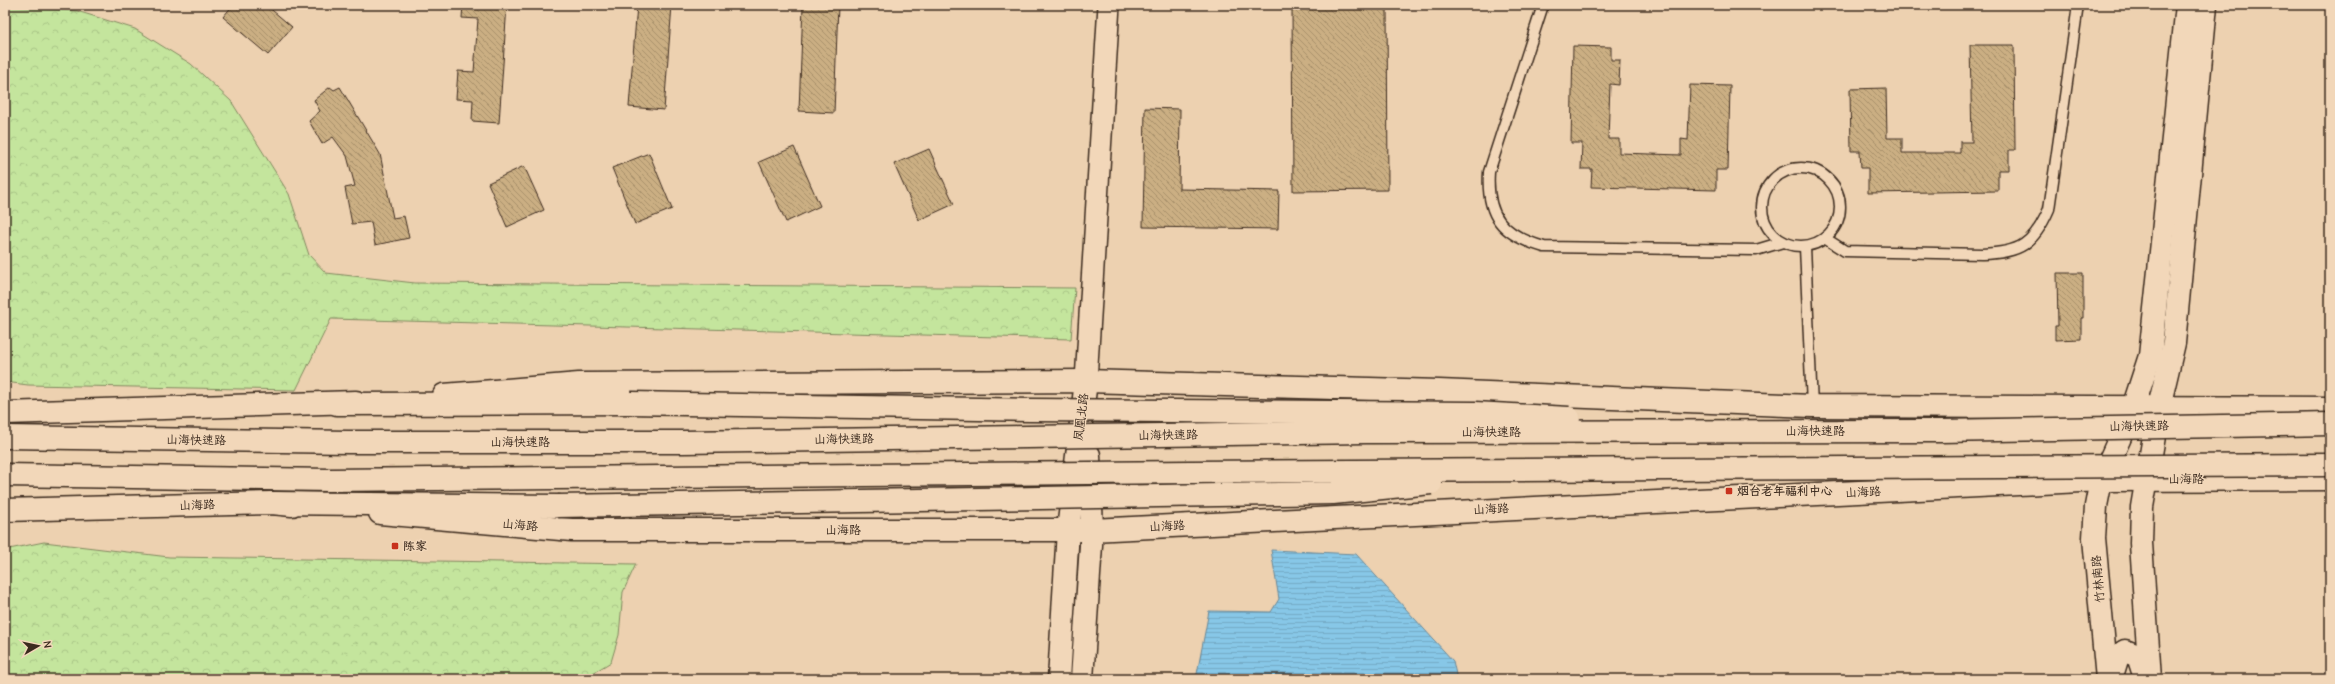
<svg xmlns="http://www.w3.org/2000/svg" width="2335" height="684" font-family="'Comic Neue','LXGW WenKai TC',sans-serif">
	<style>
		.forest { fill: url(#forest-crowns); stroke: #80885e }
		.water { fill: url(#water-rules); stroke: #698897 }
		.building { fill: url(#building-back-hatch); stroke: #3b2a1e }
		.lines { fill: none; stroke-linecap: round; stroke-linejoin: round }
		.service-casing { stroke: #3b2a1e; stroke-width: 13 }
		.minor-casing { stroke: #3b2a1e; stroke-width: 24 }
		.tertiary-casing { stroke: #3b2a1e; stroke-width: 25 }
		.secondary-casing { stroke: #3b2a1e; stroke-width: 25 }
		.trunk-casing { stroke: #3b2a1e; stroke-width: 25 }
		.service { stroke: #f2d7b9; stroke-width: 10 }
		.minor { stroke: #f2d7b9; stroke-width: 21 }
		.tertiary { stroke: #f2d7b9; stroke-width: 22 }
		.secondary { stroke: #f2d7b9; stroke-width: 22 }
		.trunk { stroke: #f2d7b9; stroke-width: 22 }
		.trunk-bridge-casing { stroke: #3b2a1e; stroke-width: 25; stroke-linecap: butt }
		.trunk-bridge { stroke: #f2d7b9; stroke-width: 22 }
		.poi-dot { fill: #c8321e; stroke: #f2d7b9; stroke-width: 1.5 }
		.labels { text-anchor: middle; dominant-baseline: central; stroke-width: 3; stroke-linejoin: round; paint-order: stroke }
		.street-label { font-size: 12px; fill: #3b2a1e; stroke: #f2d7b9 }
		.poi-label { font-size: 12px; font-weight: bold; fill: #3b2a1e; stroke: #f2d7b9; text-anchor: start }
	</style>
	<defs>
		<pattern id="forest-crowns" width="20" height="18" patternUnits="userSpaceOnUse"><rect width="20" height="18" fill="#c4e59d"/><path d="M2 6a3 3 0 1 1 6 0M12 15a3 3 0 1 1 6 0" fill="none" stroke="#a9c587"/></pattern>
		<pattern id="water-rules" width="6" height="5" patternUnits="userSpaceOnUse"><rect width="6" height="5" fill="#87c7e7"/><path d="M0 2.5h6" fill="none" stroke="#75abc6"/></pattern>
		<pattern id="building-back-hatch" width="6" height="6" patternUnits="userSpaceOnUse"><rect width="6" height="6" fill="#cbaf83"/><path d="M-1 5l2 2M0 0l6 6M5-1l2 2" fill="none" stroke="#a68f6b"/></pattern>
	</defs>
	<rect width="100%" height="100%" fill="#edd1b0"/>
	<filter id="ink" filterUnits="userSpaceOnUse"><feTurbulence type="fractalNoise" baseFrequency=".025" numOctaves="2"/><feDisplacementMap in="SourceGraphic" scale="8" xChannelSelector="R" yChannelSelector="G"/><feConvolveMatrix kernelMatrix="1 2 1 2 8 2 1 2 1" color-interpolation-filters="sRGB"/></filter>
	<g filter="url(#ink)">
		<g class="forest">
			<polygon points="5,6 77,11 135,29 191,64 231,101 289,194 309,255 326,273 415,283 1075,288 1071,339 331,319 296,390 28,385 5,382"/>
			<polygon points="44,542 169,557 636,564 623,592 619,635 611,662 583,679 5,679 5,552 9,549"/>
		</g>
		<polygon class="water" points="1271,550 1356,554 1453,661 1457,679 1196,679 1209,611 1271,612 1279,599"/>
		<g class="building">
			<polygon points="233,5 266,5 292,27 268,55 223,17"/>
			<polygon points="463,5 507,5 499,123 472,121 473,100 456,99 458,71 474,72 478,19 462,18"/>
			<polygon points="637,5 672,5 664,110 629,107"/>
			<polygon points="803,5 838,5 834,113 799,111"/>
			<polygon points="1292,5 1387,5 1388,190 1293,191"/>
			<polygon points="1970,45 2014,45 2015,150 2009,150 2009,170 1998,170 1998,191 1868,193 1868,168 1861,168 1860,151 1851,151 1850,89 1886,88 1887,138 1902,138 1902,153 1960,153 1960,142 1972,142"/>
			<polygon points="1573,46 1611,47 1611,60 1620,60 1619,85 1610,84 1608,139 1619,139 1619,153 1681,155 1681,139 1688,140 1690,85 1730,86 1728,170 1716,170 1716,190 1591,187 1592,169 1581,169 1582,143 1571,143"/>
			<polygon points="330,87 334,90 340,87 380,154 393,218 404,216 409,238 375,245 371,222 352,224 345,188 355,186 347,156 333,137 322,144 309,121 320,111 314,100"/>
			<polygon points="1145,108 1180,109 1179,189 1279,191 1278,229 1143,227"/>
			<polygon points="794,147 820,206 786,222 759,162"/>
			<polygon points="929,149 954,204 919,220 894,164"/>
			<polygon points="649,153 672,209 635,224 612,168"/>
			<polygon points="524,166 544,210 507,227 488,183"/>
			<polygon points="2057,273 2083,273 2083,318 2081,318 2081,339 2055,340 2055,326 2058,326"/>
		</g>
		<g class="lines">
			<g class="service-casing">
				<g id="service">
					<path d="M1543 5 1489 172C1486 216 1502 235 1544 247L1756 250 1783 242"/>
					<circle cx="1801" cy="207" r="39"/>
					<path d="M1826 239 1845 251 1982 254C2020 253 2034 244 2049 209L2078 5"/>
					<polyline points="1805,247 1812,406"/>
				</g>
			</g>
			<g class="minor-casing">
				<polyline id="minor" points="1086,381 1109,5"/>
			</g>
			<g class="tertiary-casing">
				<g id="tertiary">
					<polyline points="1059,679 1068,530 1086,381"/>
					<polyline points="1082,679 1092,530 1089,455"/>
					<polyline points="2107,679 2094,538 2096,506 2101,480 2133,408 2150,356 2187,5"/>
					<polyline points="2111,679 2118,656 2125,651 2138,656 2145,678"/>
					<polyline points="2150,679 2141,543 2142,507 2159,407 2174,343 2206,5"/>
				</g>
			</g>
			<g class="secondary-casing">
				<g id="secondary">
					<polyline points="444,395 579,384 1086,381 1439,391 1812,406 2330,408"/>
					<polyline points="5,413 356,402"/>
					<polyline points="5,510 272,503 292,505"/>
					<polyline points="380,513 572,530 1092,530 2101,480 2330,479"/>
				</g>
			</g>
			<g class="trunk-casing">
				<g id="trunk">
					<polyline points="337,404 631,403"/>
					<polyline points="272,503 558,506"/>
				</g>
			</g>
			<use href="#service" class="service"/>
			<use href="#minor" class="minor"/>
			<use href="#tertiary" class="tertiary"/>
			<use href="#secondary" class="secondary"/>
			<use href="#trunk" class="trunk"/>
			<g class="trunk-bridge-casing">
				<g id="trunk-bridge">
					<polyline points="631,403 1031,410 1475,413 1569,418"/>
					<polyline points="5,437 348,442 683,442 1366,432 1941,431 2330,424"/>
					<polyline points="5,475 329,480 1190,472 2330,465"/>
					<polyline points="558,506 1333,493 1431,483"/>
				</g>
			</g>
			<use href="#trunk-bridge" class="trunk-bridge"/>
		</g>
	</g>
	<g class="poi-dot">
		<rect x="1725" y="487" width="8" height="8" rx="2"/>
		<rect x="391" y="542" width="8" height="8" rx="2"/>
	</g>
	<g class="labels">
		<g class="street-label">
			<text transform="translate(1081 417) rotate(-83)">凤凰北路</text>
			<text transform="translate(2139 426) rotate(-1)">山海快速路</text>
			<text x="1815" y="431">山海快速路</text>
			<text x="1491" y="432">山海快速路</text>
			<text transform="translate(1168 435) rotate(-1)">山海快速路</text>
			<text transform="translate(844 439) rotate(-1)">山海快速路</text>
			<text transform="translate(196 440) rotate(1)">山海快速路</text>
			<text x="520" y="442">山海快速路</text>
			<text x="2186" y="479">山海路</text>
			<text transform="translate(1863 492) rotate(-3)">山海路</text>
			<text transform="translate(197 505) rotate(-2)">山海路</text>
			<text transform="translate(1491 509) rotate(-3)">山海路</text>
			<text transform="translate(520 525) rotate(5)">山海路</text>
			<text transform="translate(1167 526) rotate(-3)">山海路</text>
			<text x="843" y="530">山海路</text>
			<text transform="translate(2098 579) rotate(-95)">竹林南路</text>
		</g>
		<g class="poi-label">
			<text x="1737" y="491">烟台老年福利中心</text>
			<text x="403" y="546">陈家</text>
		</g>
	</g>
	<rect width="2335" height="684" fill="none" stroke="#f2d7b9" stroke-width="20"/>
	<rect x="10" y="10" width="2315" height="664" fill="none" stroke="#3b2a1e" stroke-width="1.5" filter="url(#ink)"/>
	<g transform="translate(38 646) rotate(81)" stroke="#f2d7b9" stroke-width="3" paint-order="stroke">
	<path d="M0-3L7 15L0 10L-7 15Z" fill="#3b2a1e"/>
	<text y="-6" font-size="11" font-weight="bold" text-anchor="middle" fill="#3b2a1e">N</text>
	</g>
</svg>
